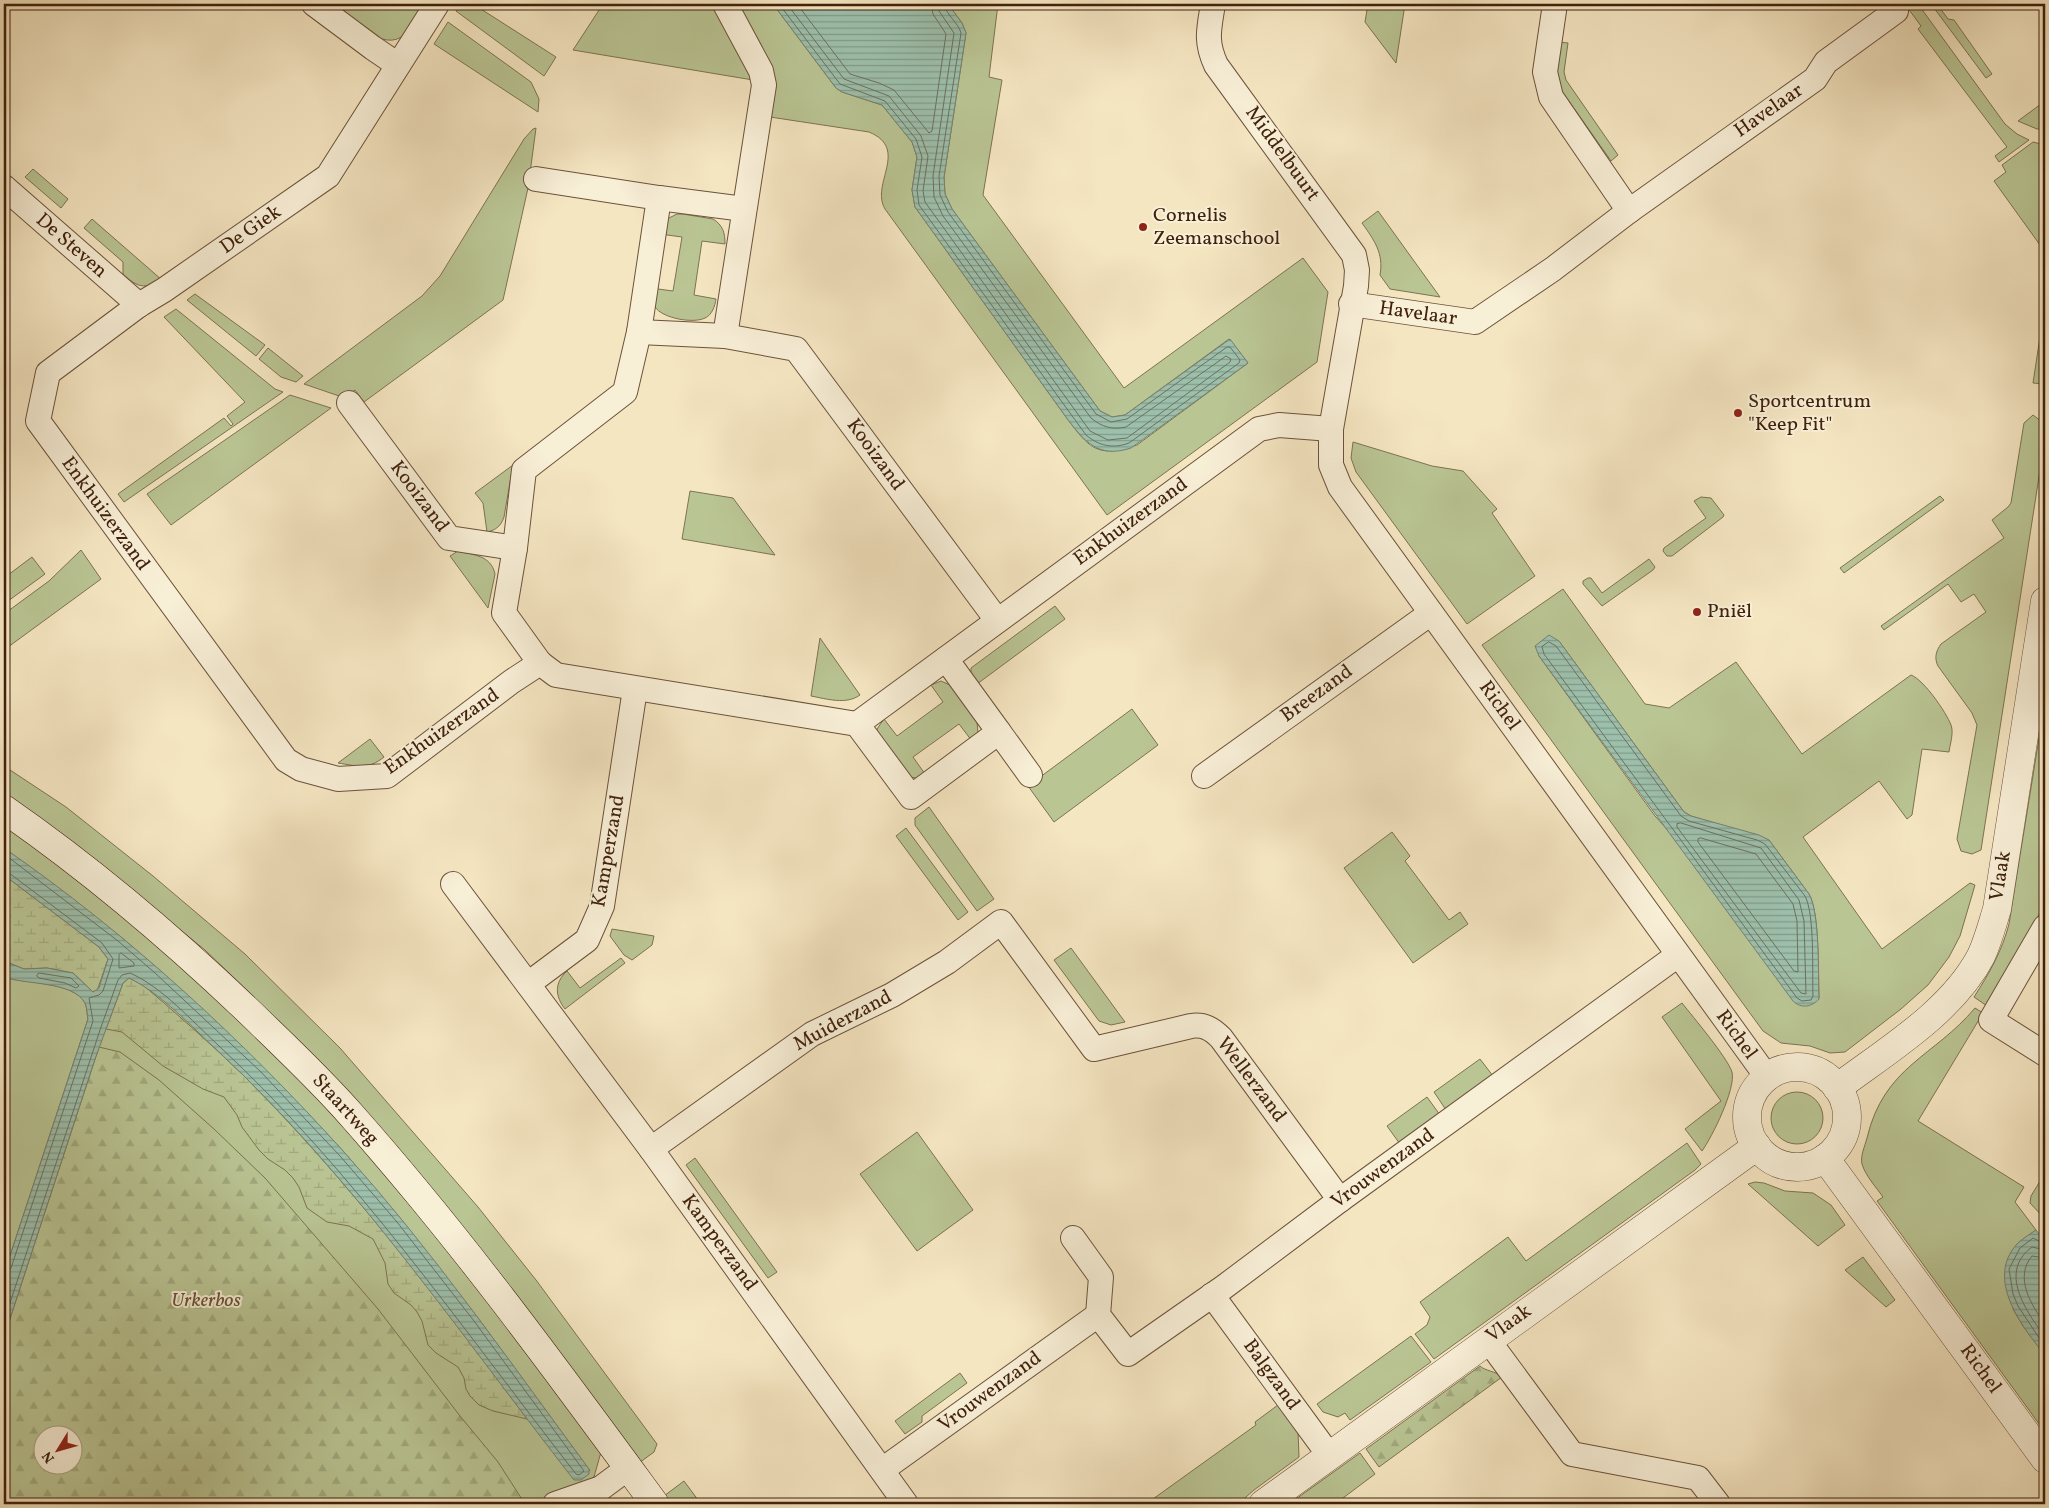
<svg xmlns="http://www.w3.org/2000/svg" width="2049" height="1508" font-family="Vollkorn,serif">
	<style>
		.green { fill: #bac594; stroke: #7d7350; fill-rule: evenodd }
		.forest { fill: url(#forest-firs); stroke: #7d7350; fill-rule: evenodd }
		.wetland { fill: url(#wetland-marsh); stroke: #7d7350 }
		.water { fill: url(#water-rules); stroke: #78806d }
		.lines { fill: none; stroke-linecap: round; stroke-linejoin: round }
		.shore { stroke: #6e705c; stroke-width: 1 }
		.minor-casing { stroke: #6d523a; stroke-width: 26 }
		.tertiary-casing { stroke: #6d523a; stroke-width: 29 }
		.secondary-casing { stroke: #40210c; stroke-width: 29 }
		.minor { stroke: #f8efd7; stroke-width: 24 }
		.tertiary { stroke: #f8efd7; stroke-width: 28 }
		.secondary { stroke: #f8efd7; stroke-width: 28 }
		.poi-dot { fill: #8f2418; stroke: #f8efd7; stroke-width: 2 }
		.labels { text-anchor: middle; dominant-baseline: central; stroke-width: 4; stroke-linejoin: round; paint-order: stroke }
		.street-label { font-size: 20px; fill: #40210c; stroke: #f8efd7 }
		.poi-label { font-size: 20px; fill: #40210c; stroke: #f8efd7; text-anchor: start }
		.park-label { font-size: 20px; font-style: italic; fill: #655235; stroke: #f8efd7 }
	</style>
	<defs>
		<pattern id="forest-firs" width="22" height="20" patternUnits="userSpaceOnUse" patternTransform="scale(1.25)"><rect width="22" height="20" fill="#bac594"/><path d="M5 1l3.5 6h-7zM16 11l3.5 6h-7z" fill="#a1a97e"/></pattern>
		<pattern id="wetland-marsh" width="20" height="14" patternUnits="userSpaceOnUse" patternTransform="scale(1.25)"><rect width="20" height="14" fill="#bac594"/><path d="M1 5h8M5 5V1M11 12h8M15 12V8" fill="none" stroke="#a1a97e"/></pattern>
		<pattern id="water-rules" width="6" height="5" patternUnits="userSpaceOnUse" patternTransform="scale(1.25)"><rect width="6" height="5" fill="#9dc0ad"/><path d="M0 2.5h6" fill="none" stroke="#819c8b"/></pattern>
	</defs>
	<rect width="100%" height="100%" fill="#f5e6c2"/>
	<filter id="stains"><feTurbulence type="fractalNoise" baseFrequency=".004" numOctaves="4"/><feColorMatrix values="0 0 0 0 .2 0 0 0 0 .09 0 0 0 0 .02 0 0 0 .5 -.17"/></filter>
	<radialGradient id="worn" r=".72"><stop offset=".6" stop-color="#630" stop-opacity="0"/><stop offset="1" stop-color="#630" stop-opacity=".3"/></radialGradient>
	<g class="green">
		<path d="M332 4H423C418 13 412 26 405 34 384 55 348 17 332 4Z"/>
		<polygon points="461,4 473,4 556,57 544,76 456,11"/>
		<polygon points="603,4 712,4 720,14 753,80 573,50"/>
		<path d="M735 4H773L836 88 842 92 882 105 912 142 917 157 912 190 915 207 1066 417C1089 448 1097 459 1137 445L1248 363 1229 339 1125 415 1112 417 1100 411 952 209 945 194 944 177 966 33 962 23 948 4H998L989 77 1002 80 983 195 1124 388 1303 258 1328 292 1317 362 1107 515 885 209C870 184 910 149 869 132L770 117Z"/>
		<polygon points="1368,4 1405,4 1396,63 1365,22"/>
		<polygon points="1912,4 1918,4 2005,124 2017,134 2029,140 1999,162 1995,156 2007,147 1918,29 1921,26 1907,7"/>
		<polygon points="1931,4 1937,4 1948,19 1954,20 1992,74 1986,78"/>
		<polygon points="448,22 531,82 539,99 538,112 434,44"/>
		<polygon points="1559,42 1568,43 1564,72 1566,80 1618,155 1611,161 1557,84 1555,75"/>
		<polygon points="2045,101 2045,129 2037,129 2018,121"/>
		<polygon points="536,128 528,188 503,300 364,402 355,390 345,398 304,384 422,296 440,276 524,139 533,129"/>
		<polygon points="2033,142 2045,145 2045,252 1994,181 2006,172 2002,165"/>
		<polygon points="33,169 68,199 61,208 25,177"/>
		<path d="M1378 211 1440 297 1390 289 1380 275C1384 253 1374 240 1362 223Z"/>
		<path d="M677 214H683L713 219C723 225 725 233 725 244L702 241 694 295 716 299C715 306 712 315 705 318 693 324 662 318 655 307 651 301 651 294 651 288L673 291 682 237 660 234 667 219Z"/>
		<path d="M92 219 162 280C144 289 138 288 123 274V262L84 228Z"/>
		<polygon points="195,294 265,345 256,356 187,300"/>
		<polygon points="2045,304 2045,384 2033,383"/>
		<polygon points="176,309 275,389 283,392 124,502 118,494 224,418 231,426 233,424 227,416 245,402 164,317"/>
		<polygon points="268,348 303,376 296,382 281,377 259,359"/>
		<polygon points="290,395 331,408 171,525 147,494"/>
		<path d="M2033 415 2045 424V438L1981 850 1972 854 1961 851 1957 839 1977 725 1972 713 1938 666C1934 658 1936 651 1941 644L1986 612 1974 594 1961 602 1948 584 1884 630 1881 626 2004 538 1992 520 2008 507 2011 503 2023 429 2024 423Z"/>
		<polygon points="1353,442 1432,466 1463,471 1497,509 1492,513 1535,576 1467,624 1356,472 1351,458"/>
		<path d="M513 465 504 517C501 526 496 530 487 532L483 503 475 493Z"/>
		<polygon points="690,491 733,498 775,555 682,539"/>
		<polygon points="1940,496 1944,500 1844,573 1840,568"/>
		<polygon points="1701,497 1711,498 1724,515 1723,517 1672,556 1667,556 1663,551 1664,548 1706,518 1694,501"/>
		<polygon points="81,550 101,579 4,650 4,614 49,581"/>
		<path d="M458 551C473 555 491 555 495 574L488 608 450 556Z"/>
		<polygon points="32,557 45,574 4,604 4,578"/>
		<polygon points="1649,559 1655,567 1653,570 1602,606 1583,584 1583,581 1588,578 1591,578 1602,593"/>
		<path d="M1563 589 1645 704 1669 708 1736 662 1802 754 1911 675C1924 680 1946 712 1951 725 1954 733 1950 744 1949 752L1922 749 1912 815 1907 819 1879 781 1803 837 1882 949 1970 883 1975 885 1960 936 1949 957 1928 985 1901 1009 1845 1052 1830 1053 1810 1046 1781 1043 1763 1031 1482 645ZM1559 641 1684 812 1691 816 1769 840 1809 894C1820 913 1818 974 1819 998L1655 816 1539 656Z"/>
		<polygon points="1055,606 1065,619 977,684 971,674 971,668"/>
		<path d="M820 638 860 695C846 705 827 699 811 696Z"/>
		<polygon points="941,681 950,685 977,722 978,733 972,741 959,724 913,757 925,774 917,778 908,777 878,735 877,729 884,719 897,736 943,702 931,685"/>
		<path d="M2045 701V893C2039 929 2006 974 1987 1006L1974 997C1989 974 2002 951 2009 924Z"/>
		<polygon points="1132,709 1158,745 1054,822 1028,786"/>
		<path d="M370 739 384 757C368 770 357 766 338 763Z"/>
		<polygon points="4,766 66,807 153,876 245,954 340,1048 478,1207 536,1280 657,1444 654,1452 639,1463 360,1105 252,995 205,950 92,858 4,796"/>
		<polygon points="929,807 994,899 977,911 915,825 915,818"/>
		<path d="M4 824 23 837 162 946 288 1066 345 1129 466 1271 601 1452 594 1477 587 1482 603 1504H4V1306L125 951 236 1054 590 1471 478 1318 401 1219 344 1152 302 1107 210 1017 158 969 121 937 4 848ZM42 1436H72V1466H42Z"/>
		<polygon points="906,828 968,912 958,920 896,836"/>
		<polygon points="1392,832 1410,856 1405,861 1449,920 1460,912 1468,924 1413,963 1344,868"/>
		<polygon points="612,929 654,936 652,945 632,960 624,955 610,936"/>
		<polygon points="1071,948 1125,1022 1111,1025 1099,1021 1054,960"/>
		<path d="M621 958 625 963 565 1009C555 996 554 983 567 971L580 988Z"/>
		<path d="M4 977C25 984 73 981 85 1003 87 1007 87 1015 88 1019L4 1274Z"/>
		<path d="M1682 1003C1693 1017 1727 1057 1732 1072 1736 1089 1712 1137 1702 1151L1685 1129 1721 1101 1662 1017Z"/>
		<path d="M1975 1008 1983 1013 1918 1121 2024 1187 2015 1202 2036 1230 2017 1244 2013 1309 2023 1326 2045 1355V1432L1877 1201 1883 1197C1876 1187 1865 1175 1862 1164 1860 1156 1865 1146 1867 1138 1884 1066 1934 1057 1975 1008Z"/>
		<polygon points="1480,1059 1493,1076 1446,1110 1434,1092"/>
		<circle cx="1797" cy="1118" r="26"/>
		<polygon points="1427,1097 1440,1115 1400,1144 1387,1126"/>
		<polygon points="917,1132 973,1210 917,1251 860,1174"/>
		<polygon points="1687,1143 1701,1164 1695,1170 1434,1359 1415,1334 1427,1325 1430,1317 1420,1302 1508,1237 1526,1261"/>
		<polygon points="695,1158 777,1272 768,1278 686,1165"/>
		<polygon points="2045,1173 2045,1219 2030,1203 2031,1196"/>
		<polygon points="1755,1182 1764,1183 1785,1191 1813,1193 1831,1205 1845,1225 1818,1246 1748,1184"/>
		<polygon points="1863,1257 1895,1300 1886,1307 1845,1270"/>
		<polygon points="1411,1336 1431,1362 1350,1420 1345,1413 1338,1417 1323,1412 1317,1404"/>
		<polygon points="960,1373 967,1383 922,1416 922,1422 905,1434 895,1421"/>
		<polygon points="1278,1405 1298,1431 1299,1457 1254,1490 1238,1504 1146,1504 1256,1425 1255,1422"/>
		<polygon points="1360,1453 1375,1474 1335,1504 1289,1504"/>
		<polygon points="684,1481 701,1504 670,1504 664,1496"/>
	</g>
	<g class="forest">
		<path d="M99 1047 120 1052 159 1080 214 1129 265 1178 378 1309 460 1416 498 1462 525 1504H4V1337ZM42 1436H72V1466H42Z"/>
		<path d="M1480 1366C1485 1371 1496 1371 1502 1377L1379 1467 1366 1449Z"/>
	</g>
	<g class="wetland">
		<polygon points="4,875 99,947 108,959 97,991 93,992 73,973 47,968 24,969 4,961"/>
		<path d="M129 978 143 985C177 1014 210 1043 242 1074 347 1179 439 1299 527 1419L493 1411 479 1405 470 1396 466 1389 464 1378 458 1367 436 1353 428 1345 422 1321 417 1312 411 1305 394 1293 388 1284 385 1263 373 1239 349 1226 327 1222 307 1208 299 1187 293 1178 285 1170 268 1159 259 1150 242 1127 237 1115 224 1097 203 1089 163 1066 122 1032 106 1029 123 983Z"/>
	</g>
	<g class="water">
		<path d="M773 4H948L962 23 966 33 944 177 945 194 952 209 1100 411 1112 417 1125 415 1230 339 1248 363 1131 448C1098 459 1084 441 1066 417L915 207 912 190 917 157 912 142 882 105 842 92 836 88Z"/>
		<path d="M1549 635 1559 641 1684 812 1691 816 1759 835 1769 840 1809 894C1820 913 1818 974 1819 999 1812 1007 1801 1009 1793 1001L1539 656 1535 646Z"/>
		<path d="M4 848C128 934 242 1039 344 1152 433 1251 510 1362 589 1469V1474L581 1480H574C460 1334 355 1179 219 1052 192 1027 162 994 129 978L123 983 95 1059 4 1337V1274L88 1019C87 1014 87 1007 85 1003 73 981 26 985 4 977V961L24 969 47 968 73 973 93 992 99 988 108 959 99 947 4 875Z"/>
		<path d="M2036 1230 2045 1241V1355C2022 1327 1985 1279 2017 1244 2022 1239 2030 1234 2036 1230Z"/>
	</g>
	<g class="lines">
		<g class="shore">
			<path d="M779 4 840 84 885 101 916 139 922 157 917 190 919 205 1086 435C1099 446 1113 449 1129 443L1239 363 1240 360 1230 347H1227L1127 419 1111 422 1096 414 948 212 940 195 939 176 961 33C958 22 946 15 944 4"/>
			<path d="M787 4 844 79 889 96 921 136 928 156 923 191 925 202 1090 431 1108 440 1127 438 1230 362 1231 359 1226 356 1126 427C1112 430 1102 427 1091 418L943 216 934 197 933 176 954 33 939 11 938 4"/>
			<polyline points="797,4 850,74 879,83 894,90 929,133 932,131 946,34 933,14 931,4"/>
			<path d="M1549 642 1556 646 1681 816 1689 821 1757 840 1765 844 1805 896C1815 915 1812 972 1813 996L1811 1000 1802 1001 1797 998 1544 654 1542 647Z"/>
			<polygon points="1681,823 1761,848 1799,900 1804,921 1806,994 1801,993 1677,827 1677,824"/>
			<polygon points="1701,838 1756,854 1793,904 1797,921 1798,972 1794,971 1698,842 1698,839"/>
			<path d="M4 854 118 941 155 973 260 1071 340 1156 397 1222 474 1321 584 1471 579 1475 576 1474C461 1327 355 1172 218 1045 192 1021 162 987 130 973L122 975 118 980 101 1027 4 1321"/>
			<polyline points="4,872 9,873 102,943 113,959 103,991 99,995 89,998 93,1021 11,1268 8,1272 4,1272"/>
			<polygon points="121,953 134,963 134,966 119,968 119,955"/>
			<polygon points="39,973 71,978 79,986 76,988 65,983 39,978 37,976"/>
			<polyline points="2045,1244 2033,1238 2020,1248 2009,1269 2013,1294 2018,1306 2045,1347"/>
			<path d="M2045 1250 2032 1247C1998 1272 2026 1311 2045 1337"/>
			<path d="M2045 1258 2032 1256C2014 1277 2031 1305 2045 1324"/>
		</g>
		<g class="minor-casing">
			<g id="minor">
				<polyline points="314,4 373,48 398,65"/>
				<polyline points="437,4 328,176 164,290 139,305 48,373 38,421 286,760 301,769 338,779 387,776 511,682 540,663 556,675 857,724 1259,429 1279,425 1331,429"/>
				<path d="M1213 4C1209 29 1205 41 1216 65L1354 255 1357 270 1356 286 1331 429V465L1340 487 1767 1077"/>
				<polyline points="1555,4 1545,72 1551,97 1629,211"/>
				<polyline points="536,179 659,198 744,209"/>
				<polyline points="4,187 139,305"/>
				<polyline points="1351,304 1475,322 1553,269 1629,211 1815,79 1826,62 1896,11 1890,4"/>
				<polyline points="639,332 725,336 796,349 997,620"/>
				<polyline points="725,336 764,85 761,71 725,4"/>
				<polyline points="349,403 449,538 515,548"/>
				<polyline points="540,663 504,613 515,548 524,470 625,392 639,332 659,198"/>
				<polyline points="857,724 911,797 999,732 946,659"/>
				<polyline points="999,732 1030,775"/>
				<polyline points="1204,776 1431,613"/>
				<polyline points="453,884 651,1149 906,1504"/>
				<polyline points="2045,927 1991,1020 2045,1054"/>
				<polyline points="528,984 587,940 602,906 635,689"/>
				<path d="M651 1149 812 1034 892 995 947 962 1001 922 1094 1049 1191 1026C1204 1024 1212 1029 1221 1038L1340 1200"/>
				<polyline points="1073,1238 1101,1277 1098,1315 1128,1354 1224,1287 1340,1200 1678,955"/>
				<polyline points="1212,1295 1329,1455"/>
				<polyline points="1488,1340 1572,1454 1698,1478 1718,1504"/>
				<polyline points="882,1470 1098,1315"/>
				<polyline points="555,1504 601,1488 628,1468"/>
			</g>
		</g>
		<g class="tertiary-casing">
			<g id="tertiary">
				<circle cx="1797" cy="1117" r="50"/>
				<path d="M1837 1088C1886 1051 1952 1012 1981 956 1988 941 1992 925 1997 909L2045 601"/>
				<polyline points="1825,1158 2045,1459"/>
				<polyline points="1263,1504 1757,1146"/>
			</g>
		</g>
		<g class="secondary-casing">
			<path id="secondary" d="M4 809C99 875 186 950 269 1031 298 1059 327 1087 353 1117 462 1240 558 1372 655 1504"/>
		</g>
		<use href="#minor" class="minor"/>
		<use href="#tertiary" class="tertiary"/>
		<use href="#secondary" class="secondary"/>
	</g>
	<g class="poi-dot">
		<circle cx="1143" cy="227" r="5"/>
		<circle cx="1738" cy="413" r="5"/>
		<circle cx="1697" cy="612" r="5"/>
	</g>
	<g class="labels">
		<g class="street-label">
			<text transform="translate(1769 111) rotate(-35)">Havelaar</text>
			<text transform="translate(1282 154) rotate(54)">Middelbuurt</text>
			<text transform="translate(251 230) rotate(-35)">De Giek</text>
			<text transform="translate(71 246) rotate(41)">De Steven</text>
			<text transform="translate(1418 314) rotate(8)">Havelaar</text>
			<text transform="translate(875 455) rotate(54)">Kooizand</text>
			<text transform="translate(419 497) rotate(53)">Kooizand</text>
			<text transform="translate(105 514) rotate(54)">Enkhuizerzand</text>
			<text transform="translate(1131 522) rotate(-36)">Enkhuizerzand</text>
			<text transform="translate(1317 694) rotate(-36)">Breezand</text>
			<text transform="translate(1499 706) rotate(54)">Richel</text>
			<text transform="translate(442 732) rotate(-35)">Enkhuizerzand</text>
			<text transform="translate(609 851) rotate(-80)">Kamperzand</text>
			<text transform="translate(2001 876) rotate(-81)">Vlaak</text>
			<text transform="translate(843 1021) rotate(-28)">Muiderzand</text>
			<text transform="translate(1736 1035) rotate(54)">Richel</text>
			<text transform="translate(1251 1080) rotate(53)">Wellerzand</text>
			<text transform="translate(345 1110) rotate(48)">Staartweg</text>
			<text transform="translate(1383 1169) rotate(-36)">Vrouwenzand</text>
			<text transform="translate(719 1243) rotate(54)">Kamperzand</text>
			<text transform="translate(1509 1324) rotate(-36)">Vlaak</text>
			<text transform="translate(1980 1369) rotate(54)">Richel</text>
			<text transform="translate(1271 1375) rotate(54)">Balgzand</text>
			<text transform="translate(990 1392) rotate(-36)">Vrouwenzand</text>
		</g>
		<g class="poi-label">
			<text x="1153" y="216">Cornelis<tspan x="1153" dy="23">Zeemanschool</tspan></text>
			<text x="1748" y="402">Sportcentrum<tspan x="1748" dy="23">"Keep Fit"</tspan></text>
			<text x="1707" y="612">Pniël</text>
		</g>
		<g class="park-label">
			<text x="206" y="1301">Urkerbos</text>
		</g>
	</g>
	<rect width="2049" height="1508" fill="none" stroke="#f5e6c2" stroke-width="20"/>
	<rect x="5" y="5" width="2039" height="1498" fill="none" stroke="#40210c" stroke-width="2.5"/>
	<rect x="10" y="10" width="2029" height="1488" fill="none" stroke="#40210c"/>
	<g transform="translate(58 1450) rotate(233)"><circle r="24" fill="#f8efd7" stroke="#ae9d86"/>
	<path d="M0-4L9 19L0 12L-9 19Z" fill="#8f2418"/>
	<text y="-8" font-size="14" font-weight="bold" text-anchor="middle" fill="#40210c">N</text>
	</g>
	<rect width="100%" height="100%" filter="url(#stains)"/>
	<rect width="100%" height="100%" fill="url(#worn)"/>
</svg>
